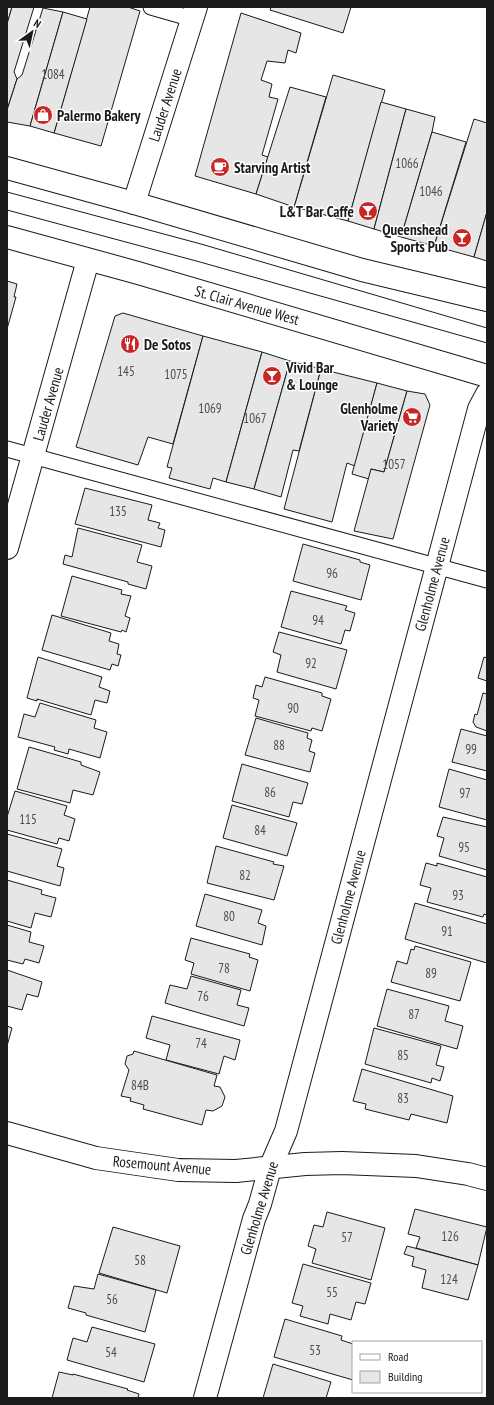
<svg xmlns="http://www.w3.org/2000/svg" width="494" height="1405" font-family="'PT Sans Narrow',sans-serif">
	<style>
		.building { fill: #e6e6e6; stroke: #1a1a1a }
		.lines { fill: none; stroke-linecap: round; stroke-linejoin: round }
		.lane-casing { stroke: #1a1a1a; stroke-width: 17 }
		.street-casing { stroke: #1a1a1a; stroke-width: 24 }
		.secondary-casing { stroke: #1a1a1a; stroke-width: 24 }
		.lane { stroke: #fff; stroke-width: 15 }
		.street { stroke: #fff; stroke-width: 22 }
		.secondary { stroke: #fff; stroke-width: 22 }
		.tram { stroke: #1a1a1a; stroke-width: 1 }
		.labels { text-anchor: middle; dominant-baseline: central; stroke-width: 3; stroke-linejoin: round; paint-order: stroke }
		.number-label { font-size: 13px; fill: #4d4d4d }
		.street-label { font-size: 15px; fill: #1a1a1a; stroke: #fff }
		.poi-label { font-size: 15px; font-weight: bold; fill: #1a1a1a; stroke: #fff; text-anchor: start }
	</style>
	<rect width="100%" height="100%" fill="#fff"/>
	<g class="building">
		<polygon points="7,7 12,7 7,24"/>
		<polygon points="12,7 34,7 14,72 17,79 7,110 7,24"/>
		<polygon points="90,7 128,7 140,11 101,146 54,133"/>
		<polygon points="271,7 351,7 343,33 270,10"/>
		<polygon points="43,8 63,12 30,126 7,122 7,110 17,79 22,75"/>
		<polygon points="63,12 87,19 54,133 30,126"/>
		<polygon points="241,13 301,33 296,53 288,50 285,63 267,61 261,80 272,84 269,97 278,99 262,155 268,157 256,194 195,176"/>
		<polygon points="333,75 385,90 348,221 294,207"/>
		<polygon points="290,87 326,97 294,207 256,194"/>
		<polygon points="381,102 406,109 374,229 348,221"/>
		<polygon points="406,109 435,117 432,132 401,237 374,229"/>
		<polygon points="474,119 487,123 487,212 474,257 434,246"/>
		<polygon points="432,132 466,142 434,246 401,237"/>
		<polygon points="487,212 487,261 474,257"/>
		<polygon points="7,281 17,284 14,297 16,297 7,329"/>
		<polygon points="123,313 203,336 173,444 148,437 138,465 76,447 115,316"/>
		<polygon points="203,336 262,352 226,482 213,478 210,489 169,478 172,468 167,467"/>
		<polygon points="262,352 290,361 254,489 226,482"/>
		<polygon points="290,361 321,369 299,451 293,450 281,497 254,489"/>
		<polygon points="321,369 377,383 355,466 347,463 332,522 284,509"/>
		<polygon points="377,383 407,391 384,472 371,469 369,479 352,474"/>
		<polygon points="407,391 425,394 430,405 393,539 354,531 371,469 384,472"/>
		<polygon points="85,488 152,505 148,520 160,523 158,528 165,530 161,547 75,524"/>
		<polygon points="78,528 142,545 137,562 152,566 146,589 128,584 128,582 63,564 65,555 72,557"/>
		<polygon points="303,544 360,560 360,562 370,565 361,600 293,581"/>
		<polygon points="72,576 122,590 121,594 131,596 125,616 130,618 126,632 122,630 121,632 61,616"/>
		<polygon points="291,591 347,606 345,610 355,613 350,631 345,630 341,644 281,627"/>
		<polygon points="52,615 111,633 109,641 119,644 117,654 121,655 118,666 112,664 110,670 42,650"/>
		<polygon points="279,632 347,650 336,689 277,672 281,655 273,652"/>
		<polygon points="38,657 102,677 99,687 110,691 107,703 95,700 91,715 37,699 37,701 27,698"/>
		<polygon points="484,657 487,658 487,681 478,678"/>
		<polygon points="265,677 322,693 322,696 331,699 322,731 312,728 311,731 255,716 259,700 253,698 256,685 262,687"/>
		<polygon points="483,693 487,694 487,731 476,727 473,722 475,714 477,715"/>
		<polygon points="40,703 96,720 94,728 107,732 100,758 69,749 68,754 54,750 55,747 18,737 24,714 35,717"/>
		<polygon points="256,718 308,733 307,738 312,740 309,751 315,753 310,772 245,755"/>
		<polygon points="461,729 487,736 487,771 452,762"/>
		<polygon points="29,747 81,762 81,765 100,772 93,795 73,790 70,803 17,789"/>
		<polygon points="242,764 308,783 302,804 293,802 289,817 232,801"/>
		<polygon points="449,769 487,780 487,820 439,807"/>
		<polygon points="15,791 67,806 64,815 75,819 69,841 59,838 57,844 7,830 7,817"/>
		<polygon points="232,805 297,823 287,856 223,838"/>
		<polygon points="443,817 487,827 487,870 439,856 444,838 437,836"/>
		<polygon points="7,834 62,849 57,866 64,868 60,886 7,871"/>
		<polygon points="216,846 274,862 273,864 284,866 274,900 207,883"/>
		<polygon points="426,863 437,866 437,863 487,877 487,915 484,914 483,917 427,902 431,888 420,885"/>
		<polygon points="7,880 42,890 41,894 56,898 51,917 35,913 31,928 7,921"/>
		<polygon points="205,894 262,910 258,923 266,926 262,945 196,926"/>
		<polygon points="415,903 487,924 487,963 405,939"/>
		<polygon points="7,925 31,932 29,942 44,946 39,963 25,959 23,964 7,960"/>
		<polygon points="191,938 250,954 249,957 258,960 250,991 191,974 194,963 185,960"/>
		<polygon points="415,946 471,962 460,1001 391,982 397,961 407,964 411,949 414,950"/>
		<polygon points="7,970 42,982 38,997 27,994 22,1010 7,1006"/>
		<polygon points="191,976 241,990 237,1005 249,1008 244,1026 165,1003 170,985 187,989"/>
		<polygon points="387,989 449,1006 445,1021 463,1026 457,1049 377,1026"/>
		<polygon points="152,1016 240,1040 235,1060 224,1056 219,1074 166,1060 170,1045 146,1038"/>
		<polygon points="7,1026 12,1028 7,1046"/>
		<polygon points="374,1028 441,1046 436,1065 444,1067 440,1081 432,1078 431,1083 365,1064"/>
		<polygon points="134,1051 217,1075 214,1086 220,1087 225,1097 222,1106 213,1111 206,1110 202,1125 143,1109 144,1105 130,1101 131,1098 121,1096 129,1070 125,1064 127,1056 133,1054"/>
		<polygon points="362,1069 453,1096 447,1123 411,1114 409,1120 365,1109 366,1104 353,1101"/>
		<polygon points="415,1209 487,1227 478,1265 416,1248 420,1237 408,1234"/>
		<polygon points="327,1212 385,1228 371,1280 312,1263 316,1249 308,1246 314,1225 323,1227"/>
		<polygon points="113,1227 180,1246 167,1293 99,1273"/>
		<polygon points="407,1246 478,1265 468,1300 422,1288 426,1270 412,1266 414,1257 404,1254"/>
		<polygon points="303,1264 371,1283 365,1304 356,1302 351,1320 330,1314 328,1324 300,1316 303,1306 292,1303"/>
		<polygon points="98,1274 156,1290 145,1332 86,1315 86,1313 68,1308 74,1286 94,1289"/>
		<polygon points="285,1319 342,1336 341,1340 353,1344 353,1380 274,1357"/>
		<polygon points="92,1327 155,1344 144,1382 67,1360 73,1338 87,1342"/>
		<polygon points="273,1364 331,1382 326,1398 263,1398"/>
		<polygon points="59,1372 73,1375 73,1374 128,1389 127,1390 139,1394 138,1398 52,1398"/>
	</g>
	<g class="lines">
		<g class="lane-casing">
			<g id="lane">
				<polyline points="151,7 193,19"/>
				<polyline points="7,449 487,580"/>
			</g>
		</g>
		<g class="street-casing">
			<g id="street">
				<polyline points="134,203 196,7"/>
				<polyline points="7,548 88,260"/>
				<polyline points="7,1133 96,1158 178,1170 236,1171 305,1164 342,1163 416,1166 468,1174 487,1179"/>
				<polyline points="205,1398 254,1219 260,1204 270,1168 286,1131 479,409 487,394"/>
			</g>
		</g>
		<g class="secondary-casing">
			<g id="secondary">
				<polyline points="7,168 134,203 362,270 487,300"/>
				<polyline points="7,237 138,273 487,376"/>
			</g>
		</g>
		<use href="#lane" class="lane"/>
		<use href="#street" class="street"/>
		<use href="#secondary" class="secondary"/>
		<g class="tram">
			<polyline points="7,192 201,244 487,328"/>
			<polyline points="7,210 200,262 487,343"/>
		</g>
	</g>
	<defs>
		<g id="shop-disc" transform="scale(1)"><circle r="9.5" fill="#c62828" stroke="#fff"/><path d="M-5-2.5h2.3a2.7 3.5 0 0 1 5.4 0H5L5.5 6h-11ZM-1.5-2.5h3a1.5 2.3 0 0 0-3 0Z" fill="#fff"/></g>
		<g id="cafe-disc" transform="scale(1)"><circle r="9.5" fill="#c62828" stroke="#fff"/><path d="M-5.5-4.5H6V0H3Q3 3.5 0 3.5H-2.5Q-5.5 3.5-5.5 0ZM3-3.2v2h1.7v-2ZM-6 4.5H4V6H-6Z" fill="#fff"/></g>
		<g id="bar-disc" transform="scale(1)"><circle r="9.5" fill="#c62828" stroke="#fff"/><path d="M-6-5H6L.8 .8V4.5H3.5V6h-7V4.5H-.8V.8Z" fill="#fff"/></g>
		<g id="restaurant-disc" transform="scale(1)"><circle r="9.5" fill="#c62828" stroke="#fff"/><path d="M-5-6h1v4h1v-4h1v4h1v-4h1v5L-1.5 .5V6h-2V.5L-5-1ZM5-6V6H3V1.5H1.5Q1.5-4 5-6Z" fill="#fff"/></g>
		<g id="supermarket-disc" transform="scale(1)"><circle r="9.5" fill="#c62828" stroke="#fff"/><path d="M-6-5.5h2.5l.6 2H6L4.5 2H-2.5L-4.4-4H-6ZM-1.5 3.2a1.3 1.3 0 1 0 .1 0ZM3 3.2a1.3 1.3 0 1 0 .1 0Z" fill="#fff"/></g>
	</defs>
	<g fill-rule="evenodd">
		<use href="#shop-disc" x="43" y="115"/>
		<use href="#cafe-disc" x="220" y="167"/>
		<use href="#bar-disc" x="368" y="211"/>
		<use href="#bar-disc" x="462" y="238"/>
		<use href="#restaurant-disc" x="130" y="344"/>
		<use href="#bar-disc" x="272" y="376"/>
		<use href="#supermarket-disc" x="412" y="417"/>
	</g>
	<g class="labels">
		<g class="number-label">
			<text x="53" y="74">1084</text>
			<text x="407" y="163">1066</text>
			<text x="431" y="191">1046</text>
			<text x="126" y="371">145</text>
			<text x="176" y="374">1075</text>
			<text x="210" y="408">1069</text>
			<text x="255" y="418">1067</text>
			<text x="394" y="464">1057</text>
			<text x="118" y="511">135</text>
			<text x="332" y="573">96</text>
			<text x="318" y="620">94</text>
			<text x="311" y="663">92</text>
			<text x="293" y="708">90</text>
			<text x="279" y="745">88</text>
			<text x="471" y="749">99</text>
			<text x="270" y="792">86</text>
			<text x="465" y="793">97</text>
			<text x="28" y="819">115</text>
			<text x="260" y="830">84</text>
			<text x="464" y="847">95</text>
			<text x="245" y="875">82</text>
			<text x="458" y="895">93</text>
			<text x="229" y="916">80</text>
			<text x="447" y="931">91</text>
			<text x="224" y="968">78</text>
			<text x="431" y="973">89</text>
			<text x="203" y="996">76</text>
			<text x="414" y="1014">87</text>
			<text x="201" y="1043">74</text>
			<text x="403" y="1055">85</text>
			<text x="140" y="1085">84B</text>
			<text x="403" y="1098">83</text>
			<text x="450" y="1236">126</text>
			<text x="347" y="1237">57</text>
			<text x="140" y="1260">58</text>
			<text x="449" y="1279">124</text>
			<text x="332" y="1292">55</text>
			<text x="112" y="1299">56</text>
			<text x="315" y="1350">53</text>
			<text x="111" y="1352">54</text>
		</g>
		<g class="street-label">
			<text transform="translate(165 105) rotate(-72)">Lauder Avenue</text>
			<text transform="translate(247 305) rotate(16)">St. Clair Avenue West</text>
			<text transform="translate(48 404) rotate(-74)">Lauder Avenue</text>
			<text transform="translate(432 584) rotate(-75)">Glenholme Avenue</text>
			<text transform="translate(348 897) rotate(-75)">Glenholme Avenue</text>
			<text transform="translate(162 1165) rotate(5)">Rosemount Avenue</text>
			<text transform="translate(259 1208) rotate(-73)">Glenholme Avenue</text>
		</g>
		<g class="poi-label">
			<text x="57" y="115">Palermo Bakery</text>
			<text x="234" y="167">Starving Artist</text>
			<text x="354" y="211" text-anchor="end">L&amp;T Bar Caffe</text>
			<text x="448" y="229" text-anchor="end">Queenshead<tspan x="448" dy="17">Sports Pub</tspan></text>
			<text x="144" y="344">De Sotos</text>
			<text x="286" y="367">Vivid Bar<tspan x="286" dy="17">&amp; Lounge</tspan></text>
			<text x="398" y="408" text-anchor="end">Glenholme<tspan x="398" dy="17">Variety</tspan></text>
		</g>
	</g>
	<rect width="494" height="1405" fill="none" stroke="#1a1a1a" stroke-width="16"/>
	<rect x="352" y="1341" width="130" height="52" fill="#ffffff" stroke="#a3a3a3"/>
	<rect x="360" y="1354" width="20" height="6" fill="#ffffff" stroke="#a3a3a3"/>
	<text x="388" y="1361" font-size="12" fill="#1a1a1a">Road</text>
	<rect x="360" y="1371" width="20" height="12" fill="#e6e6e6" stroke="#a3a3a3"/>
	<text x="388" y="1381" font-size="12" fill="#1a1a1a">Building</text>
	<g transform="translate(32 32) rotate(33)" stroke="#ffffff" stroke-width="3" paint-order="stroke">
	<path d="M0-3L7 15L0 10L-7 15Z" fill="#1a1a1a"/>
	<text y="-6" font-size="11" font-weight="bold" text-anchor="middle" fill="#1a1a1a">N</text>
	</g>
</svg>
